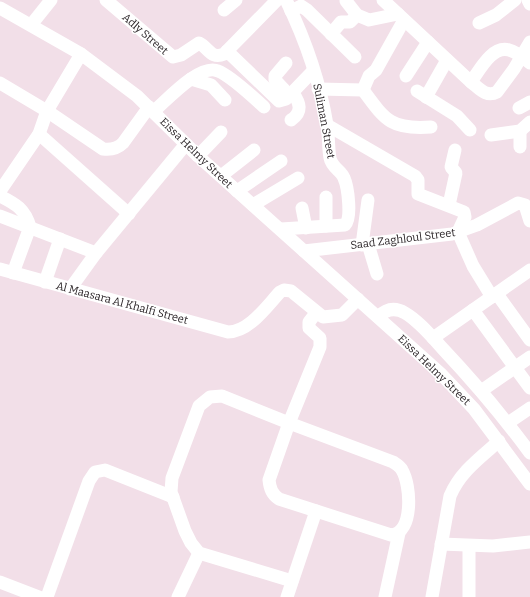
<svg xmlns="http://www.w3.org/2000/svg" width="530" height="597" font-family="Bitter,serif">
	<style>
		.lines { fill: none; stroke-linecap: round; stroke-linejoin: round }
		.minor { stroke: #fff; stroke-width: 13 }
		.labels { text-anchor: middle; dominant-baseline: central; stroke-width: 3; stroke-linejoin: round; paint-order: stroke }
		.street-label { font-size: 11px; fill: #292326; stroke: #fff }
	</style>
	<rect width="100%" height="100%" fill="#f2dfe8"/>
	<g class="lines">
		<g class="minor">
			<path d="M106 0 173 57 181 55 199 43C208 47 211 60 224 54L277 0"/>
			<path d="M383 0 471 82C479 71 492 45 509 50 516 52 524 58 530 63"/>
			<polyline points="528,0 530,4"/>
			<polyline points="346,1 357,15"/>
			<polyline points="0,8 81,54 137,96 198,156 440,373 474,409 530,484"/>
			<polyline points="224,10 236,0"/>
			<polyline points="291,11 301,6 307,10 355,57"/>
			<polyline points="479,23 496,15 515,0"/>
			<polyline points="31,25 51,0"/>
			<polyline points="331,34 341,22 350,22 357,15 369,20 398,14"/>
			<polyline points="227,51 279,101 286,99 313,71"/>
			<polyline points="286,63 275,76 275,80 290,96"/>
			<polyline points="406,76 428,42"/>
			<polyline points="191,79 211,85 225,100"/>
			<path d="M471 82C479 88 486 98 497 92L514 69 530 42"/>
			<path d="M0 83 47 111 103 149C111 150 117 149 123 143L149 107"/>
			<polyline points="318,89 363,90 369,76 376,70 404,20"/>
			<path d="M363 90C385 120 391 130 431 127"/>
			<polyline points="417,91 457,116 470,130"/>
			<polyline points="426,97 447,60"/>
			<polyline points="519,108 530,102"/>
			<path d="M154 111C167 100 200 63 218 71 231 76 253 97 264 107"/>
			<path d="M291 120C303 112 300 103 293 93"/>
			<polyline points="327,125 415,176 418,180 418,194 464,212 465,217 458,232 473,266 492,297"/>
			<polyline points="520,131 520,147"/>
			<polyline points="39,134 129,214"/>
			<polyline points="491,135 520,131 530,122"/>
			<polyline points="198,156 221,132"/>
			<polyline points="221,176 254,150"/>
			<polyline points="0,191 39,134 47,111 81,54"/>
			<polyline points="237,191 281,161"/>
			<path d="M0 196C16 204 25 209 30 227L13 273"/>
			<polyline points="253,205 298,178"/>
			<polyline points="449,205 456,173 451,167 455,150"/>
			<polyline points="302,208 306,228"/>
			<polyline points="0,216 96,253"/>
			<polyline points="326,226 326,197"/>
			<path d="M281 229 345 225C352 218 348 187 344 178 341 170 332 168 330 158 328 147 329 136 327 125 320 82 305 39 286 0"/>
			<polyline points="368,244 377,274"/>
			<polyline points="362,245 368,200"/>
			<polyline points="304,251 452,234 477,225 518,203 525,205 530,221"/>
			<path d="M0 269 228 332C249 332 266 307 280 292L284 290 291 291 323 317 342 315 358 299"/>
			<polyline points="45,282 60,239"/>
			<polyline points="70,289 96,253 186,144"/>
			<polyline points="497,294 530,340"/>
			<polyline points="473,310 530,388"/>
			<path d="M378 317C386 309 395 307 405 313 419 321 432 337 443 349 474 382 503 416 530 453"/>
			<polyline points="433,338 530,270"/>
			<polyline points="481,391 530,357"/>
			<polyline points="508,423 530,408"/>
			<polyline points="441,544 493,546 530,542"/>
			<path d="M292 581 199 553 191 543 185 531 171 492 172 478 199 406 210 397 222 396 289 423 393 462C396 464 400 466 402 470 411 485 414 533 391 535L279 499C272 494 270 489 269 480L289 423 320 347V338L309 328V322L316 313"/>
			<polyline points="0,582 39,597"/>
			<polyline points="47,597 89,481 95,472 105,470 173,497"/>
			<polyline points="178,597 199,553"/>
			<polyline points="287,597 316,511"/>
			<polyline points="385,597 399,533"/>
			<path d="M432 597 450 496C460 472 480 458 499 441"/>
			<polyline points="469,597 469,546"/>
		</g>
	</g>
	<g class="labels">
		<g class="street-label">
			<text transform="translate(145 34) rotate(41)">Adly Street</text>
			<text transform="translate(324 121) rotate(79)">Suliman Street</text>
			<text transform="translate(196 153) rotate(44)">Eissa Helmy Street</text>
			<text transform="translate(403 239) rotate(-7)">Saad Zaghloul Street</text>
			<text transform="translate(122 303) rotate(15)">Al Maasara Al Khalfi Street</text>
			<text transform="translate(434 370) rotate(44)">Eissa Helmy Street</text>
		</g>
	</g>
</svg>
